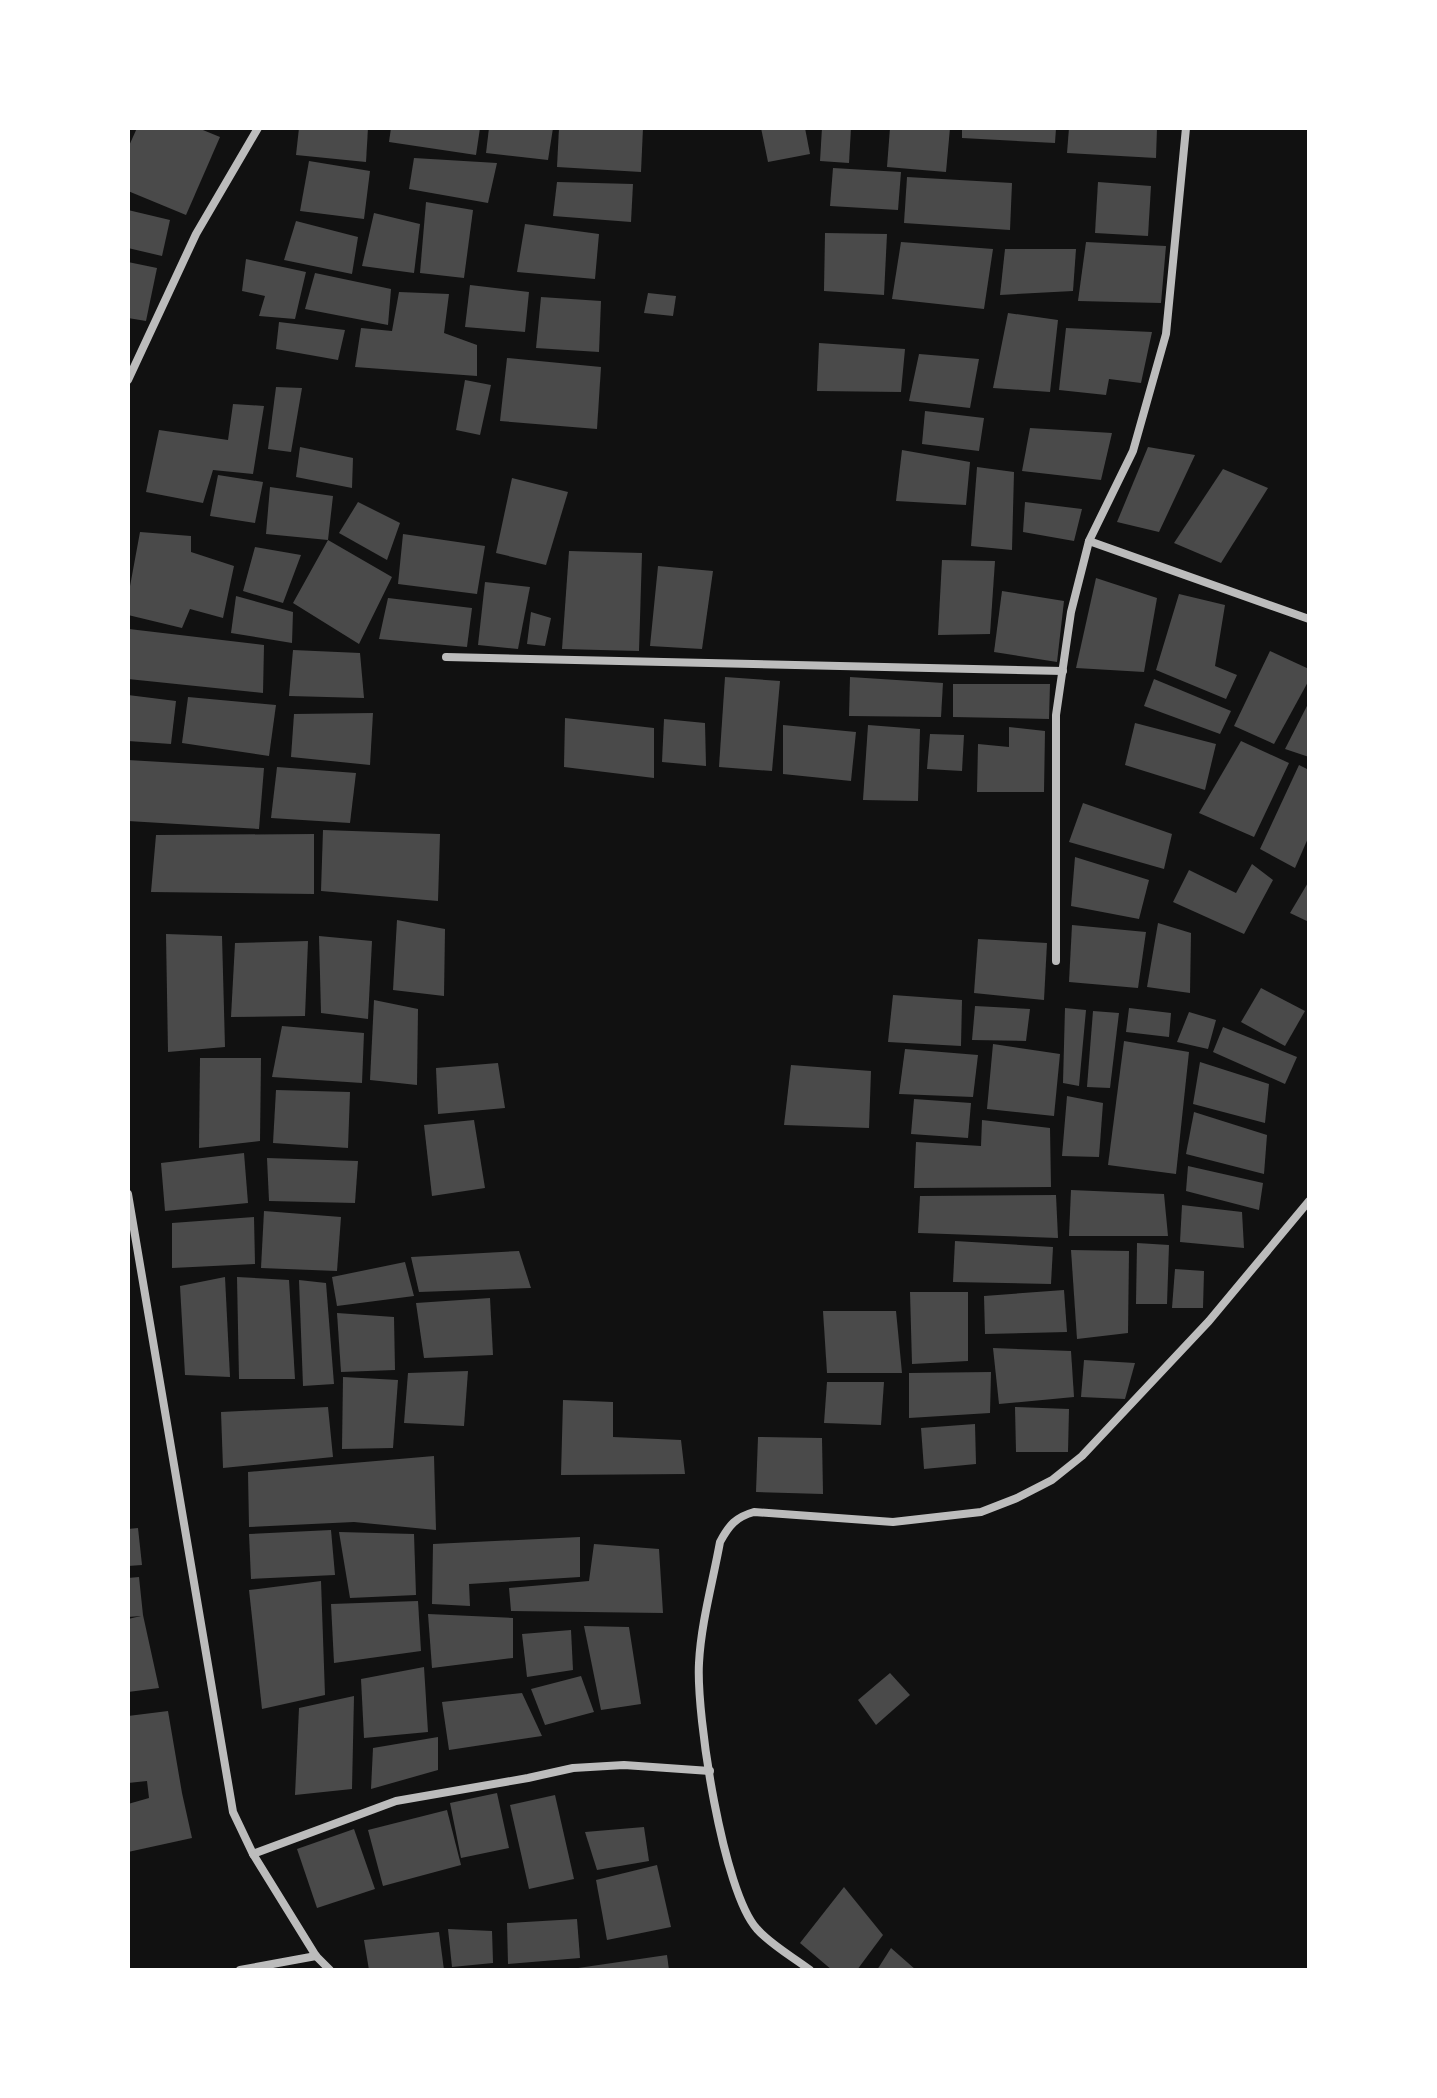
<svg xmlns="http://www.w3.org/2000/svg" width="1437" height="2098" font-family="'Fira Sans',sans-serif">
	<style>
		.building { fill: #4a4a4a }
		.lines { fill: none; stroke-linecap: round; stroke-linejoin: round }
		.minor { stroke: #bcbcbc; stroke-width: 8 }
	</style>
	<rect width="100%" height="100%" fill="#111"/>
	<g class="building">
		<polygon points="137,128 198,128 220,137 186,215 128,191 128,148"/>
		<polygon points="299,128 368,128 366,162 296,155"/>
		<polygon points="391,128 480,128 476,155 389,142"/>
		<polygon points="489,128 553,128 548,160 486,153"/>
		<polygon points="559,128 643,128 641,172 557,167"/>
		<polygon points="761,128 805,128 810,154 768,162"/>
		<polygon points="822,128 851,128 849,163 820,161"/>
		<polygon points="890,128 950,128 946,172 887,167"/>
		<polygon points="962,128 1056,128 1055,143 962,138"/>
		<polygon points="1069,128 1157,128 1156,158 1067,153"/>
		<polygon points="414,158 497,163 488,203 409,189"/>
		<polygon points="309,161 370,171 364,219 300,211"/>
		<polygon points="833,168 901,172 898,210 830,206"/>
		<polygon points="907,177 1012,183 1010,230 904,223"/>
		<polygon points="557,182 633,184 631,222 553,216"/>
		<polygon points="1098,182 1151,186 1148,236 1095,233"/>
		<polygon points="426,202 473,210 464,278 420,273"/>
		<polygon points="128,210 170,220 162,256 128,248"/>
		<polygon points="374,213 420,224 414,273 362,266"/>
		<polygon points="296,221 358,237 352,274 284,260"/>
		<polygon points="525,224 599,234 595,279 517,272"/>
		<polygon points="825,233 887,234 884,295 824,291"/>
		<polygon points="901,242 993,249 984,309 892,299"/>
		<polygon points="1086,242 1166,246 1161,303 1078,301"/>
		<polygon points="1005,249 1076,249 1073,291 1000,295"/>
		<polygon points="246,259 306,272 295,319 259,316 265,296 242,291"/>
		<polygon points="128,262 157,268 146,321 128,318"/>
		<polygon points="315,273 391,289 388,325 305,309"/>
		<polygon points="470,285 529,292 525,332 465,327"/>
		<polygon points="399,292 449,294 444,333 477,345 477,376 355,367 361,328 392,331"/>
		<polygon points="648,293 676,296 673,316 644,313"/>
		<polygon points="541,297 601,301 599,352 536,348"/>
		<polygon points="1008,313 1058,320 1050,392 993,388"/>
		<polygon points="279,322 345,330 338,360 276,349"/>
		<polygon points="1066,328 1152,332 1141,383 1109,379 1106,395 1059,390"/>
		<polygon points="819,343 905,349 901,392 817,391"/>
		<polygon points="919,354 979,359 970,408 909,401"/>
		<polygon points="507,358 601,367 597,429 500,421"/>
		<polygon points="465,380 491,385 480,435 456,430"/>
		<polygon points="276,387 302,388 291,452 268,449"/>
		<polygon points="233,404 264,406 253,474 213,470 203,503 146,492 159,430 228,440"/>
		<polygon points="925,411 984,418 979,451 922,444"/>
		<polygon points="1030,428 1112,433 1101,480 1022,471"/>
		<polygon points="300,447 353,458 352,488 296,477"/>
		<polygon points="1148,447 1195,455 1159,532 1117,522"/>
		<polygon points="902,450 970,462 966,505 896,501"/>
		<polygon points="977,467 1014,472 1012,550 971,546"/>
		<polygon points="1223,469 1268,488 1221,563 1174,543"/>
		<polygon points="218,475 263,482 255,523 210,516"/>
		<polygon points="512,478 568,492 546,565 496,553"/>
		<polygon points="270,487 333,496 328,540 392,577 359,644 293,603 328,540 266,534"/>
		<polygon points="358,502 400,523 387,560 339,533"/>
		<polygon points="1025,502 1082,509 1074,541 1023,532"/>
		<polygon points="140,532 191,536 191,552 234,566 223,618 190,609 182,628 128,615 128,597"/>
		<polygon points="403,534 485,546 477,594 398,584"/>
		<polygon points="255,547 301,555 283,603 243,591"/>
		<polygon points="569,551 642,553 639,651 562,649"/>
		<polygon points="942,560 995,561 990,634 938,635"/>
		<polygon points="658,566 713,571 702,649 650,646"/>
		<polygon points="1096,578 1157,598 1144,672 1076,668"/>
		<polygon points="485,582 530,587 518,649 478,645"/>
		<polygon points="1002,591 1064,601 1057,662 994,652"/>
		<polygon points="1179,594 1225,605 1215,666 1237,675 1226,699 1156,670"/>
		<polygon points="236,596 293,612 292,643 231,633"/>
		<polygon points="388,598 472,608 467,647 379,639"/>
		<polygon points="531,612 551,618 545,646 527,644"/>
		<polygon points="129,629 264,645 263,693 128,679"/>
		<polygon points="293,650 360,653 364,698 289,696"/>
		<polygon points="1270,651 1309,669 1309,680 1274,744 1234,726"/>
		<polygon points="725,677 780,681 772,771 719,767"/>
		<polygon points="850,677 943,683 941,717 849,716"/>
		<polygon points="1154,679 1231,711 1220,734 1144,706"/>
		<polygon points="953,684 1050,684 1049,719 953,717"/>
		<polygon points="128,695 176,701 171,744 128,741"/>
		<polygon points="188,697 276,705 269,756 182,743"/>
		<polygon points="1309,702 1309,757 1285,749"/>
		<polygon points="373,713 370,765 291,757 294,714"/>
		<polygon points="565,718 654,728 654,778 564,767"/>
		<polygon points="664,719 705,723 706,766 662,762"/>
		<polygon points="1135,723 1216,744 1205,790 1125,765"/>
		<polygon points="783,725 856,732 851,781 783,774"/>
		<polygon points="868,725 920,729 918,801 863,800"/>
		<polygon points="1009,727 1045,731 1044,792 977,792 978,744 1009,747"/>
		<polygon points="930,734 964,735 962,771 927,769"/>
		<polygon points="1241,741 1289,763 1254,837 1199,813"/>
		<polygon points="128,760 264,768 259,829 128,821"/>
		<polygon points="1299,765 1309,770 1309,836 1295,868 1260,849"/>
		<polygon points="277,767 356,773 350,823 271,818"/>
		<polygon points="1083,803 1172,834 1164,869 1069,842"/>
		<polygon points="323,830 440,834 438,901 321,891"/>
		<polygon points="314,834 314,894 151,892 156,835"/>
		<polygon points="1075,857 1149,880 1139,919 1071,906"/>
		<polygon points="1252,864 1273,880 1244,934 1173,902 1189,870 1236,893"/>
		<polygon points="1309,881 1309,922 1290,913"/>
		<polygon points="397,920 445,929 444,996 393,990"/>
		<polygon points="1158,923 1191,933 1190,993 1147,987"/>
		<polygon points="1072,925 1146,932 1138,988 1069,982"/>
		<polygon points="166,934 222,936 225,1047 168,1052"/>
		<polygon points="319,936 372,941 368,1019 321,1013"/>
		<polygon points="978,939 1047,943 1044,1000 974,993"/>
		<polygon points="308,941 305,1016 231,1017 235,943"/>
		<polygon points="1261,988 1305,1011 1285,1046 1241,1022"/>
		<polygon points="893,995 962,1000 961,1046 888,1042"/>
		<polygon points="374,1000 418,1009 417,1085 370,1080"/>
		<polygon points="975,1006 1030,1009 1026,1041 972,1040"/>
		<polygon points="1065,1008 1086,1010 1079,1086 1063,1083"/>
		<polygon points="1129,1008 1171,1013 1169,1037 1126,1032"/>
		<polygon points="1093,1011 1119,1013 1110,1088 1087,1087"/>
		<polygon points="1189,1012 1216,1020 1208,1049 1177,1042"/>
		<polygon points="282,1026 364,1033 362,1083 272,1077"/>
		<polygon points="1223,1027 1297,1057 1285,1084 1213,1052"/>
		<polygon points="1124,1041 1189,1052 1176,1174 1108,1165"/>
		<polygon points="993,1044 1060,1054 1054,1116 987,1109"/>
		<polygon points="905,1049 978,1055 973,1097 899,1094"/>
		<polygon points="200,1058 261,1058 260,1141 199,1148"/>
		<polygon points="1200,1062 1269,1084 1265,1123 1193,1104"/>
		<polygon points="498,1063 505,1108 438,1114 436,1068"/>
		<polygon points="791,1065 871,1071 869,1128 784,1125"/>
		<polygon points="276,1090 350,1092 348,1148 273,1143"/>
		<polygon points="1067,1096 1103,1103 1099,1157 1062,1156"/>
		<polygon points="914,1099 971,1103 968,1138 911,1134"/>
		<polygon points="1194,1112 1267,1135 1264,1174 1186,1154"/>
		<polygon points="474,1120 485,1188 432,1196 424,1125"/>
		<polygon points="982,1120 1050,1128 1051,1187 914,1188 916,1142 981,1146"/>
		<polygon points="244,1153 248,1203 165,1211 161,1163"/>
		<polygon points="267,1158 358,1161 355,1203 269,1201"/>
		<polygon points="1188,1166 1263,1183 1259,1210 1186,1191"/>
		<polygon points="1071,1190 1164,1194 1168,1236 1069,1236"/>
		<polygon points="1056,1195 1058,1238 918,1233 920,1196"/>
		<polygon points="1182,1205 1242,1212 1244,1248 1180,1242"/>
		<polygon points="264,1211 341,1217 337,1271 261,1268"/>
		<polygon points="254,1217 255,1264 172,1268 172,1223"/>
		<polygon points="955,1241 1053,1247 1051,1284 953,1282"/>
		<polygon points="1137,1243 1169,1245 1167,1304 1136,1304"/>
		<polygon points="1071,1250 1129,1251 1128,1333 1077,1339"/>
		<polygon points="519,1251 531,1288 419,1292 411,1257"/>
		<polygon points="405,1262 414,1296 337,1306 332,1277"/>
		<polygon points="1175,1269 1204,1271 1203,1308 1172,1308"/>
		<polygon points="225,1277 230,1377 185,1375 180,1286"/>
		<polygon points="237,1277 289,1280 295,1379 239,1379"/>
		<polygon points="299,1280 326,1283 334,1384 303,1386"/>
		<polygon points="1064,1290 1067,1332 985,1334 984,1296"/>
		<polygon points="910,1292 968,1292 968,1361 912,1364"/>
		<polygon points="490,1298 493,1355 424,1358 416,1303"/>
		<polygon points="823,1311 896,1311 902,1373 827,1373"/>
		<polygon points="337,1313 394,1317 395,1370 341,1372"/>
		<polygon points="993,1348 1071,1351 1074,1397 999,1404"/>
		<polygon points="1084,1360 1135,1363 1125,1399 1081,1397"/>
		<polygon points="468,1371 464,1426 404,1423 408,1373"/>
		<polygon points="991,1372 990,1413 909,1418 909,1373"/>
		<polygon points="343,1377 398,1380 393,1448 342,1449"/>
		<polygon points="827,1382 884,1382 881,1425 824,1423"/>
		<polygon points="563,1400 613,1402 613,1437 681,1440 685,1474 561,1475"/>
		<polygon points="328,1407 333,1457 223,1468 221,1412"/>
		<polygon points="1015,1407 1069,1409 1068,1452 1016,1452"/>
		<polygon points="975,1424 976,1464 924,1469 921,1428"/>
		<polygon points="758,1437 822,1438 823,1494 756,1492"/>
		<polygon points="434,1456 436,1530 354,1522 249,1527 248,1472"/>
		<polygon points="138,1528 142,1565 128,1566 128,1529"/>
		<polygon points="331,1530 335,1575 251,1579 249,1534"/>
		<polygon points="339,1532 414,1534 416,1595 350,1598"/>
		<polygon points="580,1537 580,1577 469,1584 470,1606 432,1604 433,1544"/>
		<polygon points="594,1544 659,1549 663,1613 511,1611 509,1588 589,1581"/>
		<polygon points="139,1577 143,1615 159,1688 128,1692 128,1619 141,1616 128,1617 128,1578"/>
		<polygon points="321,1581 325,1695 262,1709 249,1590"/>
		<polygon points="418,1601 421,1651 334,1663 331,1604"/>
		<polygon points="428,1614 513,1618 513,1658 432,1668"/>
		<polygon points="584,1626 629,1627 641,1704 601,1710"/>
		<polygon points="571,1630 573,1670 527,1677 522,1634"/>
		<polygon points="424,1667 428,1732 364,1738 361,1679"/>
		<polygon points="890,1673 910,1695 876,1725 858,1700"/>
		<polygon points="581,1676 594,1712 545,1725 531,1689"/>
		<polygon points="522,1693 542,1736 449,1750 442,1702"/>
		<polygon points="354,1696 352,1789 295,1795 299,1708"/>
		<polygon points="168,1711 182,1793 192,1838 128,1852 128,1804 149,1798 147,1781 128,1783 128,1716"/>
		<polygon points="438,1737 438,1770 371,1789 373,1748"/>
		<polygon points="497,1793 509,1848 461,1858 450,1803"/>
		<polygon points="555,1795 574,1879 529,1889 510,1805"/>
		<polygon points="447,1810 461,1865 383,1886 368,1830"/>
		<polygon points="644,1827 649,1861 597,1870 585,1832"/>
		<polygon points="354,1829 375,1889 317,1908 297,1849"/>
		<polygon points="657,1865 671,1927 607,1940 596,1880"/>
		<polygon points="844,1887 883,1935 857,1970 832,1970 800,1943"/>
		<polygon points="577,1919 580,1958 508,1964 507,1923"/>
		<polygon points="448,1929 492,1931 493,1963 452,1967"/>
		<polygon points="439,1932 444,1970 369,1970 364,1940"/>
		<polygon points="891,1948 916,1970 877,1970"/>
		<polygon points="667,1955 669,1970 578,1970 578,1968"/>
	</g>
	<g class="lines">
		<g class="minor">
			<polyline points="128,380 196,234 258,128"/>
			<polyline points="1089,541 1309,619"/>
			<polyline points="446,657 1063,671"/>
			<polyline points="1056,961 1056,715 1071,612 1089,541 1133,451 1166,334 1186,128"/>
			<polyline points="128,1194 233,1812 253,1854 316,1956 330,1970"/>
			<polyline points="253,1854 396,1801 528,1778 573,1768 624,1765 710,1771"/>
			<polyline points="240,1970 316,1956"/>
			<path d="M810 1970C793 1957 771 1945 757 1929 723 1892 696 1715 699 1663 701 1623 713 1581 720 1542 729 1525 736 1517 754 1512L893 1522 981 1512 1017 1498 1052 1480 1082 1456 1209 1321 1309 1201"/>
		</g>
	</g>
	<rect width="1437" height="2098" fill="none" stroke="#ffffff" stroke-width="260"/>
</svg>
